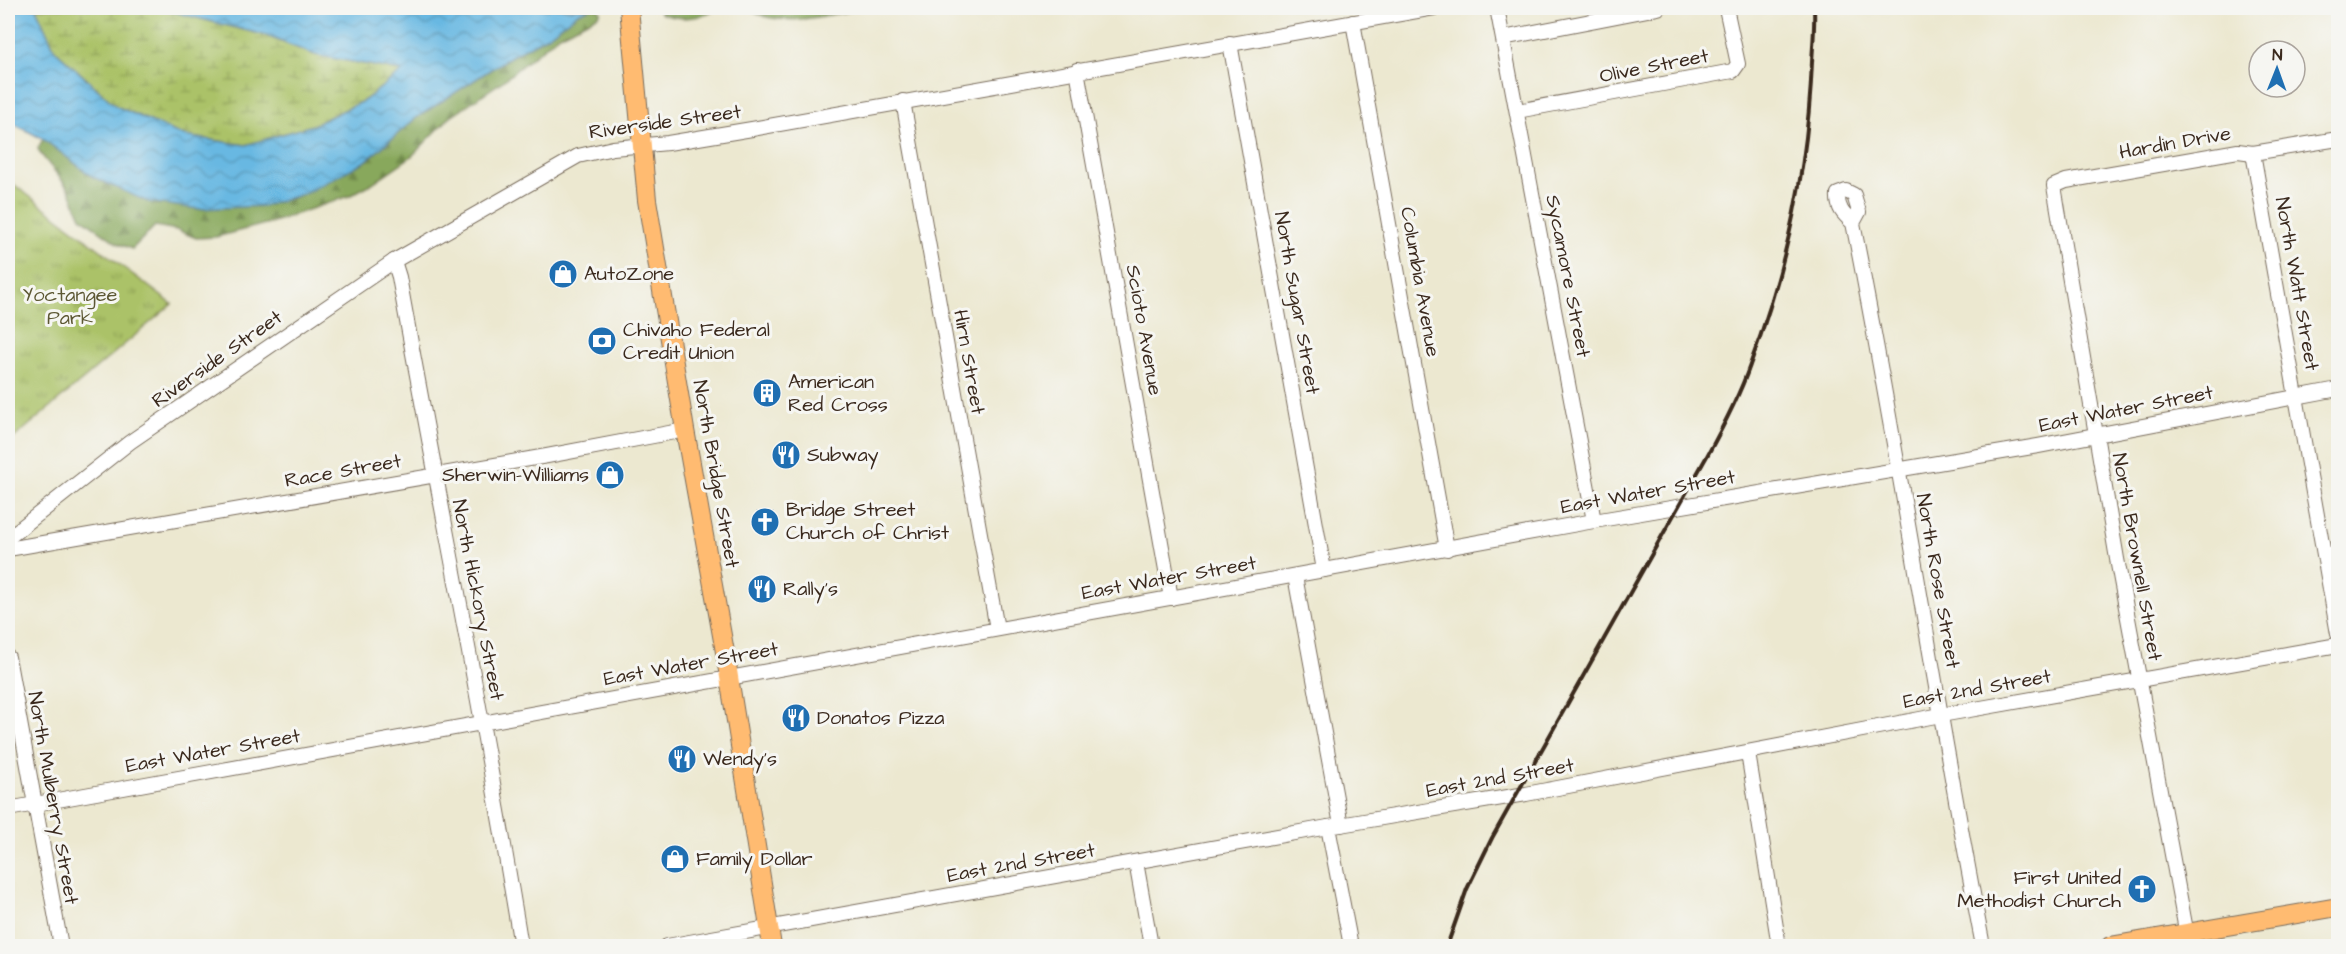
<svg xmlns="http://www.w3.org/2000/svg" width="2346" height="954" font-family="'Architects Daughter',sans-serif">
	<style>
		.forest { fill: url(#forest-firs); stroke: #62693d; stroke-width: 1.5 }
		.wetland { fill: url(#wetland-marsh); stroke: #737642; stroke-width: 1.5 }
		.park { fill: url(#park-tufts); stroke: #737642; stroke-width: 1.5 }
		.water { fill: url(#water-waves); stroke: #517180; stroke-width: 1.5 }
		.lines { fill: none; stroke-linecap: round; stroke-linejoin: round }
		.minor-casing { stroke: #796c5c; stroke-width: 16 }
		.major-casing { stroke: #796c5c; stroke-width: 20 }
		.minor { stroke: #fff; stroke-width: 14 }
		.major { stroke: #ffbb71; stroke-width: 18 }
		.rail { stroke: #3b2a1e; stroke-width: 4 }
		.labels { text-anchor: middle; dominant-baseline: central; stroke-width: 6; stroke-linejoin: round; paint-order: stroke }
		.street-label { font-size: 20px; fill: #3b2a1e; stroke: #f6f6f2 }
		.poi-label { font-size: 20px; fill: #3b2a1e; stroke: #f6f6f2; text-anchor: start }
		.park-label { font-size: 20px; fill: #5d5834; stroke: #f6f6f2 }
	</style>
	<defs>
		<pattern id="forest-firs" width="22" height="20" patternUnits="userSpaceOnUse" patternTransform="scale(1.5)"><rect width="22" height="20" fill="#88a85c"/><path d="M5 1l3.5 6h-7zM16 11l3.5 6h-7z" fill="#70894b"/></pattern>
		<pattern id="wetland-marsh" width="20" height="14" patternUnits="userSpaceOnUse" patternTransform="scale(1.5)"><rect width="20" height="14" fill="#abc267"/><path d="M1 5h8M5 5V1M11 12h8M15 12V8" fill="none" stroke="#8c9e54"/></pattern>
		<pattern id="park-tufts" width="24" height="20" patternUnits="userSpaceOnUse" patternTransform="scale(1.5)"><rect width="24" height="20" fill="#abc267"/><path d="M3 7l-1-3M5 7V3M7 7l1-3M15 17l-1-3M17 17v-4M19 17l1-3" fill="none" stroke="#8c9e54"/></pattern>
		<pattern id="water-waves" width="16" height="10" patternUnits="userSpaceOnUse" patternTransform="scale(1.5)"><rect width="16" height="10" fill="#67b8e2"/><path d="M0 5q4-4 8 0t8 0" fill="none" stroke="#5696b7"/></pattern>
	</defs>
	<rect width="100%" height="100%" fill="#f6f6f2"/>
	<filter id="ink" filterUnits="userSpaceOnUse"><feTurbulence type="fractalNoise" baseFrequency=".0167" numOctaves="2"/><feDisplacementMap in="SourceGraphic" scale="12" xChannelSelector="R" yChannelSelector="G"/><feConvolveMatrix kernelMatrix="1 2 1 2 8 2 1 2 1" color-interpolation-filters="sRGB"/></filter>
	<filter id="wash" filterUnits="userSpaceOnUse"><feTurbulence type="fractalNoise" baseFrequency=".008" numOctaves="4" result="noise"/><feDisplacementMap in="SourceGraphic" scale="24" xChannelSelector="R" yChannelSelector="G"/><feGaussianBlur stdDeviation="1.35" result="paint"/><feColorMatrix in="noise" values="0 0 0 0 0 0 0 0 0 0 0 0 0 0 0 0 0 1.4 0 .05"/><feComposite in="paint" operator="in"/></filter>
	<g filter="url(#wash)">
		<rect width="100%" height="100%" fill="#ece8d0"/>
		<g class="forest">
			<polygon points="591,8 597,8 601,11 599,15 558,36 503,81 451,116 412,156 371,184 349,196 273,222 216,237 196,238 177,230 155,226 132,249 117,243 81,217 69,189 39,152 38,148 43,139 93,177 291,199 366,161 416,118 513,55 549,35 578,13"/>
			<path d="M659 8H717C700 20 679 20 660 13Z"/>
			<path d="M754 8H865C835 14 782 28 754 12Z"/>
		</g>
		<polygon class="wetland" points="36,8 158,8 264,35 315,55 402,71 365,100 313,125 246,145 184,136 116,106 55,50"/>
		<polygon class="park" points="8,180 172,304 8,443"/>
		<polygon class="water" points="8,8 36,8 55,50 116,106 184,136 246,145 313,125 365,100 402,71 315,55 264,35 158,8 591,8 578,13 549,35 513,55 416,118 366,161 306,193 264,206 198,209 148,202 93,177 43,139 8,121"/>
	</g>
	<g filter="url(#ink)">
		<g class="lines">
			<g class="minor-casing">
				<g id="minor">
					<polyline points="1497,8 1594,521"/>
					<polyline points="1353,22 1447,549"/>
					<polyline points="1503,38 1658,8"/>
					<polyline points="1230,43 1324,570"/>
					<polyline points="1077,70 1171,598"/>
					<polyline points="903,101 997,629"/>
					<polyline points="1517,111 1733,71 1738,64 1726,8"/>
					<polyline points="2253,153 2338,634"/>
					<path d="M1853 223C1843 214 1837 208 1838 194L1846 191 1854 195 1859 212 1853 223C1901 463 1936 706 1983 946"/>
					<path d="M394 261 399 277C439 500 485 723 521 946"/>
					<polyline points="8,538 130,442 394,261 578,156 613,148 668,143 752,129 1434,8"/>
					<polyline points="8,549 547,456 685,430"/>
					<polyline points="1295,576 1341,825"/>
					<polyline points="8,657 61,946"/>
					<polyline points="1748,753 1779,946"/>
					<polyline points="8,809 1594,521 2038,446 2338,389"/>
					<polyline points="1328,827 1351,946"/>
					<polyline points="1136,862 1151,946"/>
					<polyline points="667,946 1328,827 1526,794 1941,715 2338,645"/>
					<polyline points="2189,946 2117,559 2054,186 2066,181 2238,151 2253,153 2338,139"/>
				</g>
			</g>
			<g class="major-casing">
				<g id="major">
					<polyline points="629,8 647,200 685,430 725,652 772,946"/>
					<polyline points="2110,946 2338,907"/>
				</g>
			</g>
			<use href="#minor" class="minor"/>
			<use href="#major" class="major"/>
			<path class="rail" d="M1447 946 1467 889 1492 838 1707 456C1723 427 1739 397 1750 365 1786 269 1808 165 1812 62 1813 44 1815 26 1814 8"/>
		</g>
	</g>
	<defs>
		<g id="shop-disc" transform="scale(1.5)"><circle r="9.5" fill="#1f6fb2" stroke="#f6f6f2"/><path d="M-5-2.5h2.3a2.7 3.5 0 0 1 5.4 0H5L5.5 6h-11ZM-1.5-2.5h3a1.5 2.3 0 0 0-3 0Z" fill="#fff"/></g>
		<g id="bank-disc" transform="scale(1.5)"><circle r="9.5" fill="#1f6fb2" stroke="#f6f6f2"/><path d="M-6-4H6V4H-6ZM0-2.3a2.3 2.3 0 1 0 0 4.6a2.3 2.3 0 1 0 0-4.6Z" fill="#fff"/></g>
		<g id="building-disc" transform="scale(1.5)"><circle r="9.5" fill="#1f6fb2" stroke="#f6f6f2"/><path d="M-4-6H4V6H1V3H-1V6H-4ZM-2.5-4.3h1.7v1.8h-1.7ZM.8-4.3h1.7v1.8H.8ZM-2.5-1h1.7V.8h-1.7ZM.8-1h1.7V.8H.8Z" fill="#fff"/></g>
		<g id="restaurant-disc" transform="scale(1.5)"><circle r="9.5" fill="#1f6fb2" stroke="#f6f6f2"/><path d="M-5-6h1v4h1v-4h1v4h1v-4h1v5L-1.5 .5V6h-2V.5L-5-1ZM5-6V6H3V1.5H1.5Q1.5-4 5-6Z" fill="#fff"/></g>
		<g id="church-disc" transform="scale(1.5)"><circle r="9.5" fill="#1f6fb2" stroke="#f6f6f2"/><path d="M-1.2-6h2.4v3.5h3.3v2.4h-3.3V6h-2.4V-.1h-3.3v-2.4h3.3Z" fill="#fff"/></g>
	</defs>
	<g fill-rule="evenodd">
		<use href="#shop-disc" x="563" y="274"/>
		<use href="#bank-disc" x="602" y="341"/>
		<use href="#building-disc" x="767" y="393"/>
		<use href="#restaurant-disc" x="786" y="455"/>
		<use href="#shop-disc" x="610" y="475"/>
		<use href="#church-disc" x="765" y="522"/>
		<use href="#restaurant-disc" x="762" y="589"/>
		<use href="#restaurant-disc" x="796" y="718"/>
		<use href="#restaurant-disc" x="682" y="759"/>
		<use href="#shop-disc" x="675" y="859"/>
		<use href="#church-disc" x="2142" y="889"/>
	</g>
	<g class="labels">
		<g class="street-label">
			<text transform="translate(1654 66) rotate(-11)">Olive Street</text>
			<text transform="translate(665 122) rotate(-8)">Riverside Street</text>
			<text transform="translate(2175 143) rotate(-10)">Hardin Drive</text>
			<text transform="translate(1568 276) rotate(79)">Sycamore Street</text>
			<text transform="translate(1420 282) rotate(80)">Columbia Avenue</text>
			<text transform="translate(2297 284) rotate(80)">North Watt Street</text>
			<text transform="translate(1297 303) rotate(80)">North Sugar Street</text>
			<text transform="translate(1144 330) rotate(80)">Scioto Avenue</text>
			<text transform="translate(217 359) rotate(-35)">Riverside Street</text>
			<text transform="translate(969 362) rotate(80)">Hirn Street</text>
			<text transform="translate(2126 409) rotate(-11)">East Water Street</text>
			<text transform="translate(343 471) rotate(-10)">Race Street</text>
			<text transform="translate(716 474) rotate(80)">North Bridge Street</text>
			<text transform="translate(1648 492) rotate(-10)">East Water Street</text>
			<text transform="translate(2137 557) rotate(80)">North Brownell Street</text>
			<text transform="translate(1169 578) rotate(-10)">East Water Street</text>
			<text transform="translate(1938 581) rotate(80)">North Rose Street</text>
			<text transform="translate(478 600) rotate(79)">North Hickory Street</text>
			<text transform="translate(691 664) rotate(-10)">East Water Street</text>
			<text transform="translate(1977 689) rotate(-10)">East 2nd Street</text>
			<text transform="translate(213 751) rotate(-10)">East Water Street</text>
			<text transform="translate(1500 778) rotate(-10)">East 2nd Street</text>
			<text transform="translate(53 798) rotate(80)">North Mulberry Street</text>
			<text transform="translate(1021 863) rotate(-10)">East 2nd Street</text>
		</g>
		<g class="poi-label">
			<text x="584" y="274">AutoZone</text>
			<text x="623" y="330">Chivaho Federal<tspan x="623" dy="23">Credit Union</tspan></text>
			<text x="788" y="382">American<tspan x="788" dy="23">Red Cross</tspan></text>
			<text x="807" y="455">Subway</text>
			<text x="589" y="475" text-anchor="end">Sherwin-Williams</text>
			<text x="786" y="510">Bridge Street<tspan x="786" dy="23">Church of Christ</tspan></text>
			<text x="783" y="589">Rally's</text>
			<text x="817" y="718">Donatos Pizza</text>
			<text x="703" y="759">Wendy's</text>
			<text x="696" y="859">Family Dollar</text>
			<text x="2121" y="878" text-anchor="end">First United<tspan x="2121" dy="23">Methodist Church</tspan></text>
		</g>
		<g class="park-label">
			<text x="70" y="295">Yoctangee<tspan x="70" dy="23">Park</tspan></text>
		</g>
	</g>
	<rect width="2346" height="954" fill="none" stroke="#f6f6f2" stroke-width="30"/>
	<g transform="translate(2277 69) rotate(1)"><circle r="28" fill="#f6f6f2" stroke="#aba49d" stroke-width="1.5"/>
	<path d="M0-4.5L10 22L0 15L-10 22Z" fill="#1f6fb2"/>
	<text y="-9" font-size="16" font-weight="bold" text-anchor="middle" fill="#3b2a1e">N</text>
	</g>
</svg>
